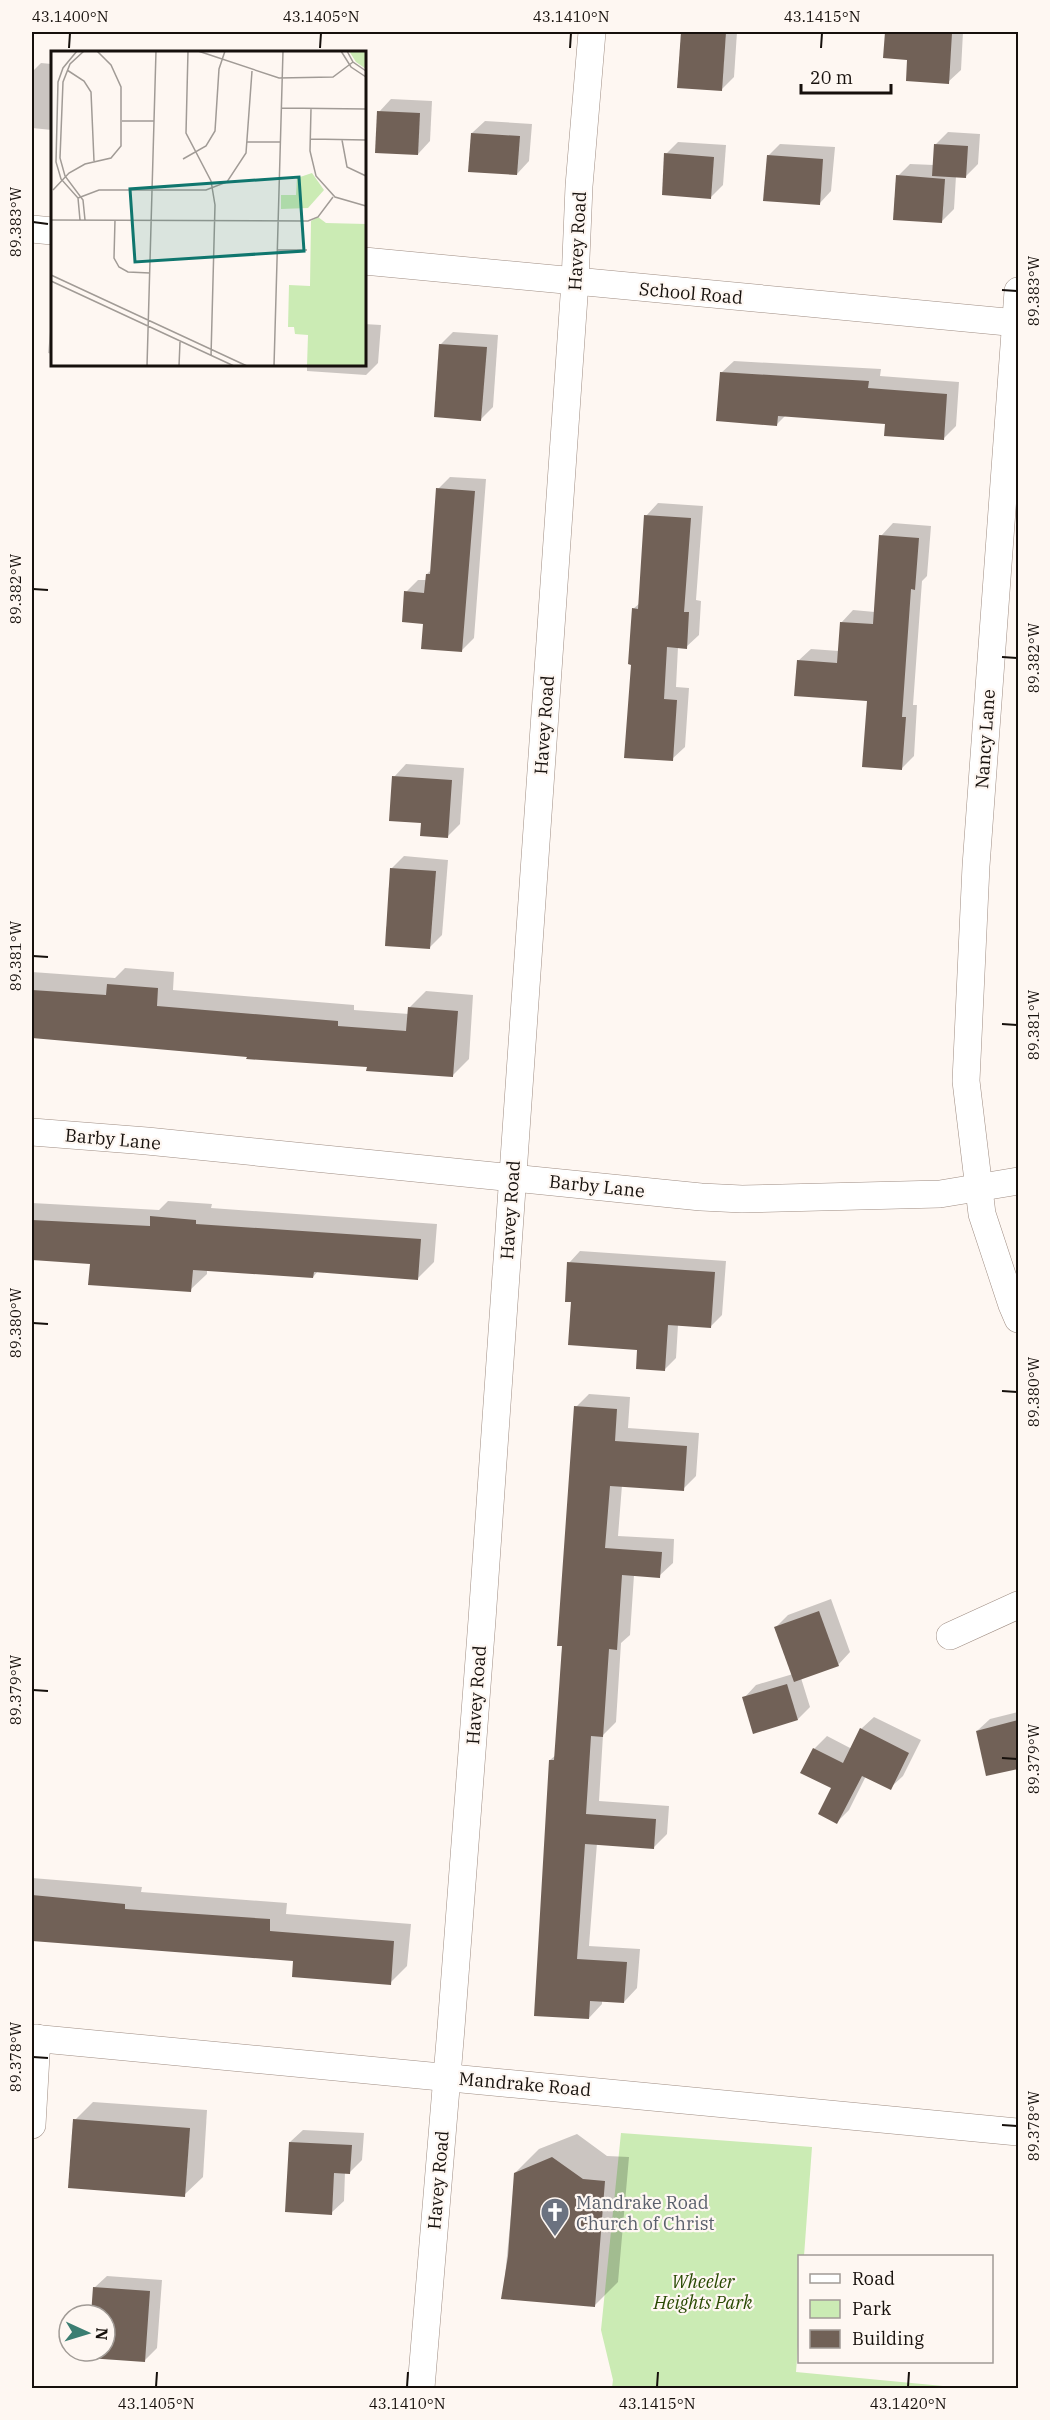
<svg xmlns="http://www.w3.org/2000/svg" width="1050" height="2420" font-family="'IBM Plex Serif',serif">
	<style>
		.green { fill: #cbebb4 }
		.shadow { fill: #0003 }
		.building { fill: #716157 }
		.lines { fill: none; stroke-linecap: round; stroke-linejoin: round }
		.minor-casing { stroke: #9f8d83; stroke-width: 28 }
		.minor { stroke: #fff; stroke-width: 27 }
		.ticks { fill: none; stroke: #16100c; stroke-width: 2 }
		.labels { text-anchor: middle; dominant-baseline: central; stroke-width: 4.5; stroke-linejoin: round; paint-order: stroke }
		.street-label { font-size: 18px; fill: #16100c; stroke: #fef7f2 }
		.worship-label { font-size: 18px; fill: #5b616d; stroke: #fef7f2; text-anchor: start }
		.park-label { font-size: 18px; font-style: italic; fill: #294903; stroke: #fef7f2 }
		.inset-road { fill: none; stroke: #a19b96; stroke-width: 1.5 }
		.view { fill: #0f766e; fill-opacity: 0.15; stroke: #0f766e; stroke-width: 3 }
		.inset-edge { fill: none; stroke: #16100c; stroke-width: 3 }
		.neatline { fill: none; stroke: #16100c; stroke-width: 2 }
		.ticks-label { font-size: 15px; text-anchor: middle; fill: #16100c }
	</style>
	<rect width="100%" height="100%" fill="#fef7f2"/>
	<polygon class="green" points="621,2133 812,2147 804,2256 800,2256 800,2320 796,2372 964,2388 612,2388 613,2380 601,2330"/>
	<g class="shadow">
		<polygon points="682,32 737,32 734,77 721,90 679,87"/>
		<polygon points="886,32 963,32 961,70 948,82 909,58 885,57"/>
		<polygon points="41,63 52,64 52,130 32,128 32,72"/>
		<polygon points="391,99 432,101 430,141 418,154 379,112"/>
		<polygon points="485,121 532,124 529,161 517,174 472,133"/>
		<polygon points="948,132 980,134 978,164 965,177 956,176 954,209 942,221 898,176 910,164 934,165 936,144"/>
		<polygon points="678,142 726,145 723,185 711,197 666,154"/>
		<polygon points="780,144 835,147 831,191 819,204 768,156"/>
		<polygon points="52,311 52,354 48,353"/>
		<polygon points="364,324 381,325 378,363 366,375 307,371 307,364 364,364"/>
		<polygon points="453,332 498,335 493,407 481,419 440,345"/>
		<polygon points="734,361 881,369 880,376 959,382 956,426 943,439 887,422 786,415 777,424 721,373"/>
		<polygon points="450,477 486,479 474,638 462,650 424,622 406,592 418,580 427,580 427,574 432,569 438,489"/>
		<polygon points="658,503 703,506 696,600 701,601 699,635 686,647 678,647 676,687 689,688 685,747 672,759 632,663 633,609 640,603 646,516"/>
		<polygon points="893,523 931,526 927,576 922,581 913,705 917,705 914,756 901,769 868,699 798,661 811,649 839,651 841,623 853,610 875,612 881,536"/>
		<polygon points="406,764 464,768 460,824 448,836 422,822 394,777"/>
		<polygon points="404,856 448,860 442,935 430,947 391,869"/>
		<polygon points="125,968 174,972 173,990 354,1005 354,1010 409,1014 409,1008 426,991 473,995 469,1059 452,1076 368,1066 32,1036 32,972 115,978"/>
		<polygon points="168,1201 212,1204 211,1208 437,1224 434,1262 418,1278 318,1271 313,1277 207,1269 207,1274 190,1290 91,1263 32,1259 32,1203 159,1210"/>
		<polygon points="580,1251 726,1261 722,1315 710,1327 678,1325 676,1358 664,1370 572,1301 569,1263"/>
		<polygon points="589,1394 630,1397 628,1428 699,1433 696,1476 683,1489 622,1485 618,1536 674,1539 673,1563 659,1576 634,1575 630,1635 621,1643 616,1722 603,1735 599,1801 669,1806 667,1834 654,1847 597,1843 589,1946 640,1949 637,1988 624,2002 602,2000 602,2004 589,2018 536,2014 550,1760 556,1755 576,1407"/>
		<polygon points="831,1599 850,1652 838,1665 801,1678 810,1707 798,1719 744,1698 756,1685 793,1674 776,1627 788,1615"/>
		<polygon points="1018,1712 1018,1767 987,1775 977,1731 990,1719"/>
		<polygon points="874,1717 921,1740 903,1776 890,1788 866,1776 849,1810 837,1822 833,1787 814,1749 827,1736 852,1749 861,1729"/>
		<polygon points="32,1878 142,1887 141,1892 287,1903 286,1914 411,1924 407,1966 390,1983 295,1960 32,1940"/>
		<polygon points="93,2102 207,2110 203,2177 184,2195 75,2120"/>
		<polygon points="303,2130 364,2133 362,2160 350,2172 345,2172 344,2201 331,2213 290,2142"/>
		<polygon points="577,2134 607,2156 629,2157 618,2282 594,2306 503,2297 515,2173 539,2149"/>
		<polygon points="107,2276 162,2280 157,2348 145,2360 90,2351 105,2351 105,2315 92,2315 94,2288"/>
	</g>
	<g class="building">
		<polygon points="681,32 726,32 722,91 677,88"/>
		<polygon points="885,32 952,33 949,84 906,81 907,60 883,58"/>
		<polygon points="377,111 420,113 418,155 375,153"/>
		<polygon points="471,133 520,136 517,175 468,172"/>
		<polygon points="934,144 968,146 966,178 932,176"/>
		<polygon points="664,153 714,157 711,199 662,195"/>
		<polygon points="767,155 823,159 820,205 763,201"/>
		<polygon points="896,175 945,179 942,223 893,220"/>
		<polygon points="439,344 487,347 481,421 434,417"/>
		<polygon points="720,372 869,381 868,388 947,394 944,440 884,436 885,424 778,416 777,426 716,421"/>
		<polygon points="436,488 475,491 462,652 421,649 423,624 402,622 404,591 424,593 426,574 430,574"/>
		<polygon points="644,515 691,518 684,612 689,612 687,649 667,647 664,699 677,700 673,761 624,758 631,665 628,664 632,608 638,609"/>
		<polygon points="879,535 919,538 915,590 911,589 902,717 906,717 902,770 862,767 867,701 794,696 797,660 837,663 840,622 873,624"/>
		<polygon points="392,776 452,780 448,838 420,836 421,823 389,821"/>
		<polygon points="390,868 436,871 430,949 385,946"/>
		<polygon points="107,984 158,988 157,1006 338,1021 338,1026 406,1031 408,1007 458,1011 453,1077 366,1071 367,1067 246,1059 247,1057 32,1038 32,990 106,995"/>
		<polygon points="150,1216 196,1220 196,1224 421,1239 418,1280 314,1272 313,1278 193,1270 191,1292 88,1285 90,1264 32,1260 32,1220 150,1226"/>
		<polygon points="567,1262 715,1272 711,1328 668,1325 665,1371 636,1369 637,1350 568,1345 571,1302 565,1302"/>
		<polygon points="574,1406 617,1409 615,1441 687,1446 684,1491 610,1486 605,1548 662,1552 660,1578 622,1575 617,1650 609,1649 603,1737 591,1736 586,1814 656,1819 654,1849 585,1844 577,1959 627,1962 624,2003 590,2001 589,2019 534,2016 549,1760 554,1760 562,1646 557,1646"/>
		<polygon points="819,1611 839,1666 794,1682 774,1627"/>
		<polygon points="787,1684 798,1720 753,1734 742,1697"/>
		<polygon points="1018,1720 1018,1769 986,1776 976,1731"/>
		<polygon points="860,1728 909,1753 891,1790 862,1776 837,1824 818,1814 831,1788 800,1773 813,1748 843,1763"/>
		<polygon points="32,1895 125,1904 125,1909 270,1919 270,1931 394,1941 391,1985 292,1977 293,1961 32,1941"/>
		<polygon points="73,2119 190,2128 185,2197 68,2188"/>
		<polygon points="289,2142 352,2145 350,2174 334,2173 332,2215 285,2212"/>
		<polygon points="552,2157 583,2179 605,2181 595,2307 501,2299 508,2256 514,2173"/>
		<polygon points="93,2287 150,2291 145,2362 88,2358 88,2351 105,2351 105,2315 91,2315"/>
	</g>
	<g class="lines">
		<g class="minor-casing">
			<g id="minor">
				<polyline points="32,229 52,231"/>
				<polyline points="364,261 1018,323"/>
				<polyline points="1018,291 976,866 966,1081 982,1214 1012,1305 1018,1319"/>
				<polyline points="32,1132 147,1141 701,1197 742,1199 940,1194 1018,1181"/>
				<polyline points="950,1636 1018,1605"/>
				<polyline points="32,2038 1018,2132"/>
				<polyline points="32,2125 37,2038"/>
				<polyline points="421,2388 451,2028 482,1620 575,282 579,186 592,32"/>
			</g>
		</g>
		<use href="#minor" class="minor"/>
	</g>
	<path class="ticks" d="M69 48 70 33M320 48 321 33M570 48 571 33M821 48 822 33M33 222 48 224M1002 290 1017 291M33 589 48 590M1002 657 1017 658M33 956 48 957M1002 1024 1017 1025M33 1323 48 1324M1002 1391 1017 1392M33 1690 48 1691M1002 1758 1017 1759M33 2057 48 2058M1002 2125 1017 2126M156 2387 157 2372M407 2387 408 2372M657 2387 658 2372M908 2387 909 2372"/>
	<defs>
		<g id="church-pin" transform="scale(1.5)"><path d="M0 17L-7.5 6A9.5 9.5 0 1 1 7.5 6Z" fill="#6b7280" stroke="#fef7f2"/><path d="M-1.2-6h2.4v3.5h3.3v2.4h-3.3V6h-2.4V-.1h-3.3v-2.4h3.3Z" fill="#fff"/></g>
	</defs>
	<g fill-rule="evenodd">
		<use href="#church-pin" x="555" y="2212"/>
	</g>
	<g class="labels">
		<g class="street-label">
			<text transform="translate(577 241) rotate(-87)">Havey Road</text>
			<text transform="translate(691 293) rotate(5)">School Road</text>
			<text transform="translate(544 725) rotate(-86)">Havey Road</text>
			<text transform="translate(985 739) rotate(-86)">Nancy Lane</text>
			<text transform="translate(113 1139) rotate(5)">Barby Lane</text>
			<text transform="translate(597 1186) rotate(6)">Barby Lane</text>
			<text transform="translate(510 1210) rotate(-86)">Havey Road</text>
			<text transform="translate(476 1695) rotate(-86)">Havey Road</text>
			<text transform="translate(525 2084) rotate(5)">Mandrake Road</text>
			<text transform="translate(438 2180) rotate(-85)">Havey Road</text>
		</g>
		<g class="worship-label">
			<text x="576" y="2202">Mandrake Road<tspan x="576" dy="21">Church of Christ</tspan></text>
		</g>
		<g class="park-label">
			<text x="703" y="2281">Wheeler<tspan x="703" dy="21">Heights Park</tspan></text>
		</g>
	</g>
	<g transform="translate(51 51)">
		<rect width="315" height="315" fill="#fef7f2"/>
		<path d="M298 0H315V18L305 11ZM261 122 273 139 257 157 230 158V144H245L246 127ZM267 166 275 172 315 173V315H256L257 284 244 283 243 276H237L238 234 259 235 260 170Z" fill="#cbebb4"/>
		<path class="inset-road" d="M26 0 12 17 7 31 5 111 10 128 27 147 29 169M33 0 19 13 12 31 9 107 14 125 32 149 34 169M137 0 135 82 160 130 164 154 160 305M147 0 228 27 282 26 302 11M290 0 300 16 315 26M296 0 302 11 315 20M16 19 33 30 40 41 43 110M230 57 315 58M260 58 259 100 265 125 284 146 315 155M71 70H103M260 88 315 89M291 89 296 116 315 125M196 91H229M132 108 155 95 164 80 168 18 174 0M2 139 18 122 34 113 60 107 70 95V36L60 14 46 0M27 147 48 139H155L176 131 195 102 201 20M0 169 257 170 267 166 282 146M64 169 63 207 68 216 77 221 99 222M226 199H256M0 224 196 315M0 230 183 315M96 315 105 0M128 315 129 291M223 315 232 0"/>
		<path class="view" d="M248 126 253 200 84 211 79 138Z"/>
		<rect width="315" height="315" class="inset-edge"/>
	</g>
	<rect width="1050" height="2420" fill="none" stroke="#fef7f2" stroke-width="66"/>
	<rect x="798" y="2255" width="195" height="108" fill="#fef7f2" stroke="#a19b96" stroke-width="1.5"/>
	<rect x="810" y="2274" width="30" height="9" fill="#ffffff" stroke="#a19b96" stroke-width="1.5"/>
	<text x="852" y="2285" font-size="18" fill="#16100c">Road</text>
	<rect x="810" y="2300" width="30" height="18" fill="#cbebb4" stroke="#a19b96" stroke-width="1.5"/>
	<text x="852" y="2315" font-size="18" fill="#16100c">Park</text>
	<rect x="810" y="2330" width="30" height="18" fill="#716157" stroke="#a19b96" stroke-width="1.5"/>
	<text x="852" y="2345" font-size="18" fill="#16100c">Building</text>
	<g transform="translate(87 2333) rotate(94)"><circle r="28" fill="#fef7f2" stroke="#a19b96" stroke-width="1.5"/>
	<path d="M0-4.5L10 22L0 15L-10 22Z" fill="#3b7e72"/>
	<text y="-9" font-size="16" font-weight="bold" text-anchor="middle" fill="#16100c">N</text>
	</g>
	<path d="M801 84v9h90v-9" fill="none" stroke="#16100c" stroke-width="3"/>
	<text x="810" y="84" font-size="18" fill="#16100c" stroke="#fef7f2" stroke-width="4.5" paint-order="stroke">20 m</text>
	<rect x="33" y="33" width="984" height="2354" class="neatline"/>
	<g class="ticks-label">
		<text x="70" y="22">43.1400°N</text>
		<text x="321" y="22">43.1405°N</text>
		<text x="571" y="22">43.1410°N</text>
		<text x="822" y="22">43.1415°N</text>
		<text transform="translate(16 222) rotate(-90)" y="5">89.383°W</text>
		<text transform="translate(1034 291) rotate(-90)" y="5">89.383°W</text>
		<text transform="translate(16 589) rotate(-90)" y="5">89.382°W</text>
		<text transform="translate(1034 658) rotate(-90)" y="5">89.382°W</text>
		<text transform="translate(16 956) rotate(-90)" y="5">89.381°W</text>
		<text transform="translate(1034 1025) rotate(-90)" y="5">89.381°W</text>
		<text transform="translate(16 1323) rotate(-90)" y="5">89.380°W</text>
		<text transform="translate(1034 1392) rotate(-90)" y="5">89.380°W</text>
		<text transform="translate(16 1690) rotate(-90)" y="5">89.379°W</text>
		<text transform="translate(1034 1759) rotate(-90)" y="5">89.379°W</text>
		<text transform="translate(16 2057) rotate(-90)" y="5">89.378°W</text>
		<text transform="translate(1034 2126) rotate(-90)" y="5">89.378°W</text>
		<text x="156" y="2409">43.1405°N</text>
		<text x="407" y="2409">43.1410°N</text>
		<text x="657" y="2409">43.1415°N</text>
		<text x="908" y="2409">43.1420°N</text>
	</g>
</svg>
